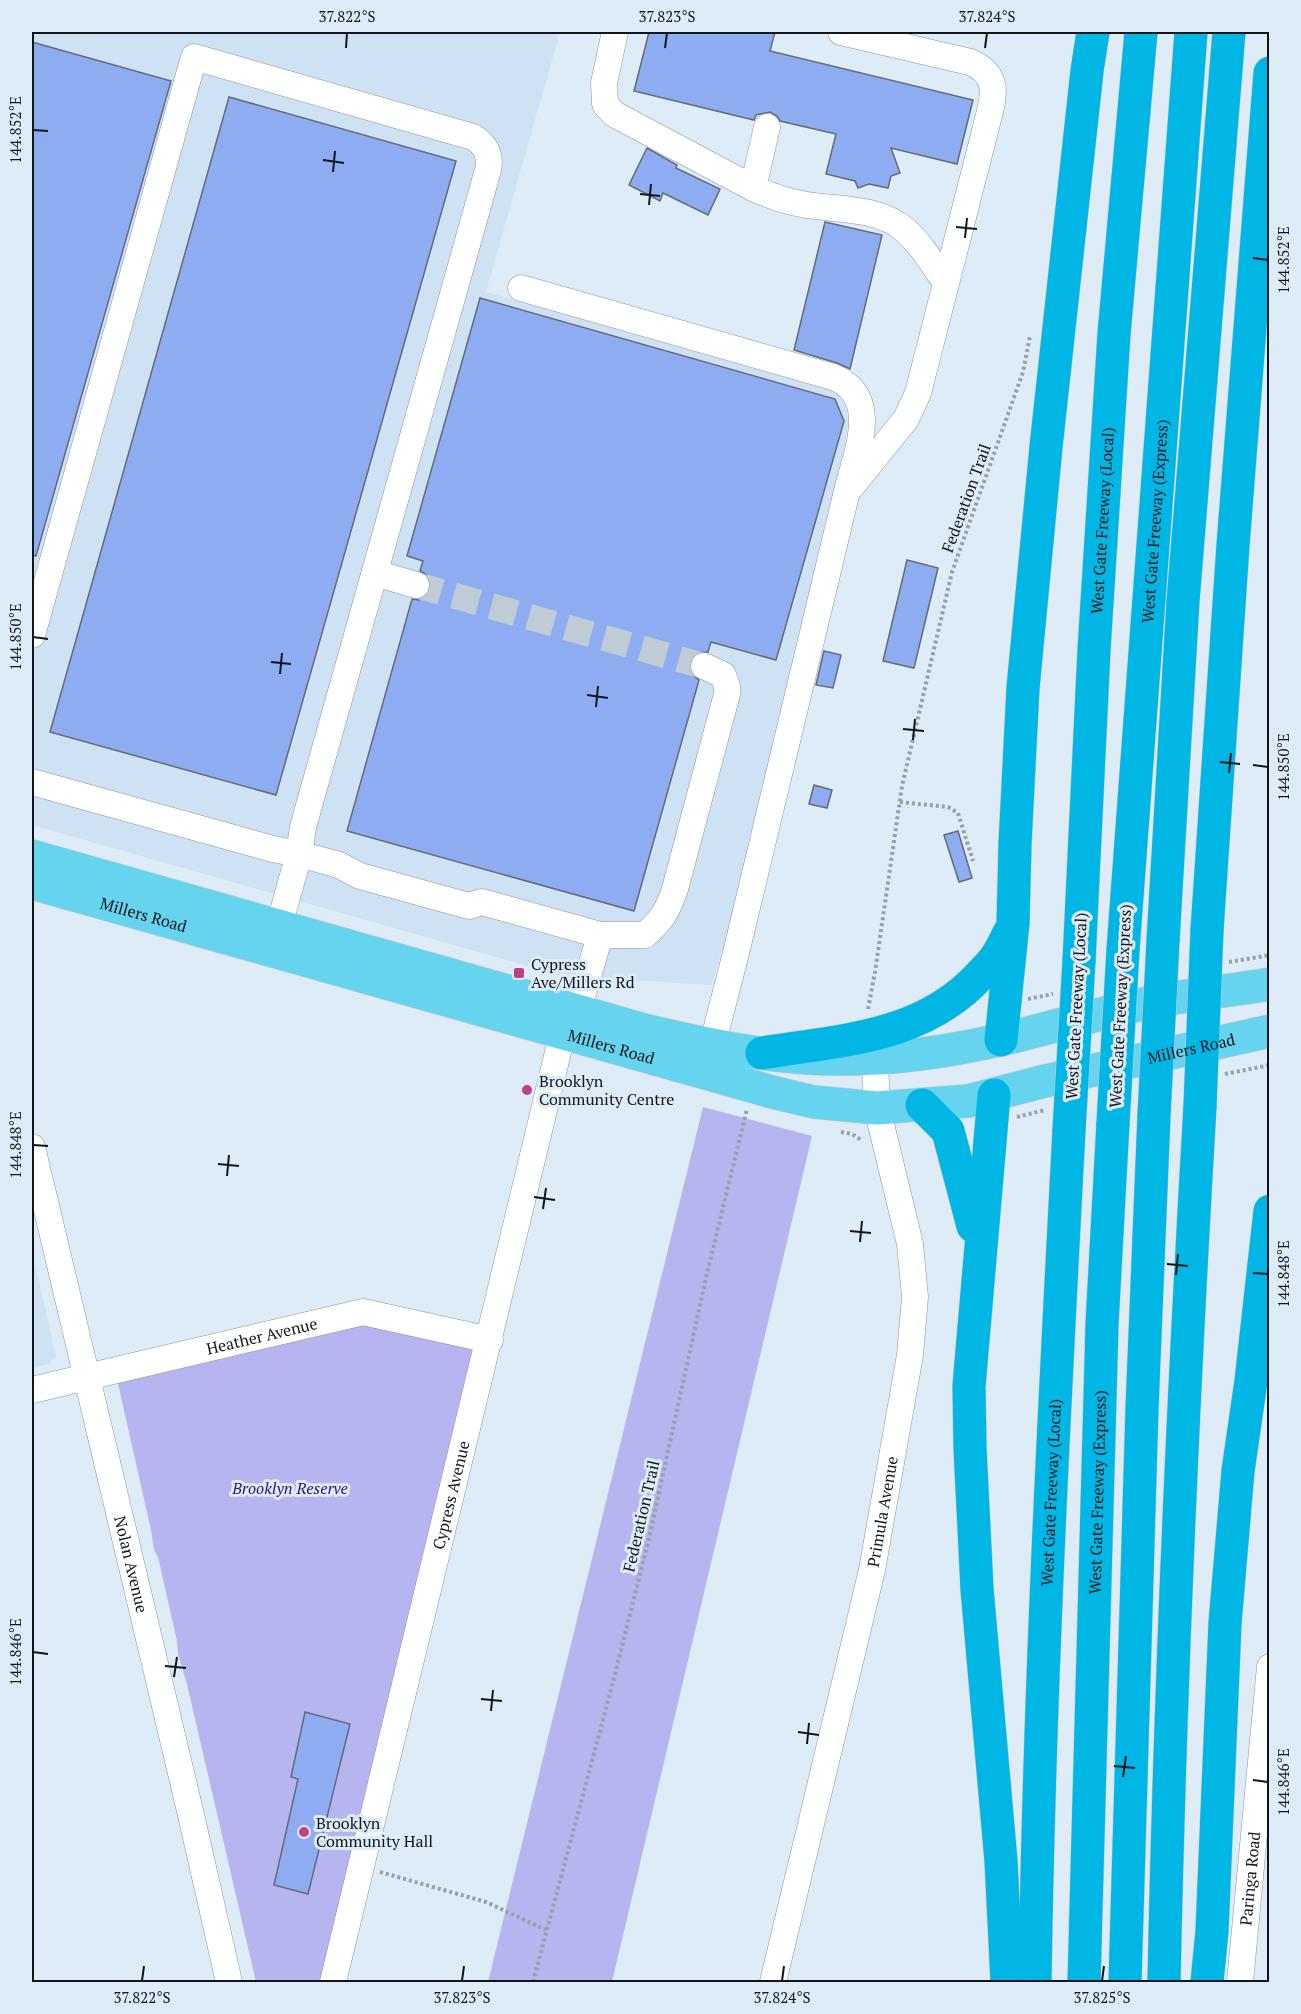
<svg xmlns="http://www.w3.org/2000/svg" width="1301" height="2014" font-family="'PT Serif',serif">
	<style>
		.built { fill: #cee2f3 }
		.green { fill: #b7b5f0 }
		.building { fill: #8eacf1; stroke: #656b77; stroke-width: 1.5 }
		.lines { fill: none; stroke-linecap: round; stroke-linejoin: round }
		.minor-tunnel { stroke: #bfccd6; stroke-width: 26; stroke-dasharray: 26 13; stroke-linecap: butt }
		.minor-casing { stroke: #88949f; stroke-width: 27 }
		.major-casing { stroke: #cbcccd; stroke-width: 34 }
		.highway-casing { stroke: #cbcccd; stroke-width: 34 }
		.path { stroke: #96a1a9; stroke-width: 4; stroke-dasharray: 3 3; stroke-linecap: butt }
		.minor { stroke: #fff; stroke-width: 26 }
		.major { stroke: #66d3ef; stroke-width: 33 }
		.highway { stroke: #00b6e5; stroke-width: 33 }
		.highway-bridge-casing { stroke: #cbcccd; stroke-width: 34; stroke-linecap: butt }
		.highway-bridge { stroke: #00b6e5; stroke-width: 33 }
		.ticks { fill: none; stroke: #12161a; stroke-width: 2 }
		.poi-dot { fill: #c0408b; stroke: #deecf7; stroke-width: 2 }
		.labels { text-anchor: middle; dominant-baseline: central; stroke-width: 6; stroke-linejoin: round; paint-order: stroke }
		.street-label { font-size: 16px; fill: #12161a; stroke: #deecf7 }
		.poi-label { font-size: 16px; fill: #12161a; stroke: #deecf7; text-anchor: start }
		.park-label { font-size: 16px; font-style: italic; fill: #2c166b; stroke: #deecf7 }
		.neatline { fill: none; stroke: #12161a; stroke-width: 2 }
		.ticks-label { font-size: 15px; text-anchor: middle; fill: #12161a }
	</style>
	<rect width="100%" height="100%" fill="#deecf7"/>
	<g class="built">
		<polygon points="32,32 560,32 486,292 836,392 842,400 846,408 848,422 846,440 728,932 711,985 563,976 32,825"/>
		<polygon points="32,1251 56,1356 49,1364 32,1368"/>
	</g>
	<g class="green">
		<polygon points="703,1107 812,1136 612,1982 488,1982"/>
		<polygon points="366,1320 475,1338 321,1982 256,1982 187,1684 178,1654 177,1641 158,1557 154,1550 151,1530 117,1379"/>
	</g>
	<g class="building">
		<polygon points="649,32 775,32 770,51 973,100 957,164 891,148 900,173 891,176 888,188 869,184 858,188 855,181 826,174 836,134 780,121 777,116 770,112 756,115 754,120 634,91"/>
		<polygon points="32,42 171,81 36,556 32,555"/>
		<polygon points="229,97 456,161 276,795 50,732"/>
		<polygon points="647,148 677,165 676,168 720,189 708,215 663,193 660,201 629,185"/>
		<polygon points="825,222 882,235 850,369 837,363 794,350"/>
		<polygon points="480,298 835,399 844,421 776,660 711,642 708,652 696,653 690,660 689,668 691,674 699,680 634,911 347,831 412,599 419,600 426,596 430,589 430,581 427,575 420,571 423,561 407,556"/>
		<polygon points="907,560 938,568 914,668 883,661"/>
		<polygon points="824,651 841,655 833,688 816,685"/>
		<polygon points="814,785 832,790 827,808 809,804"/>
		<polygon points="958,831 972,878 959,882 944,835"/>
		<polygon points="305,1712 350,1724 308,1894 274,1885 298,1779 291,1777"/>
	</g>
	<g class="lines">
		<polyline class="minor-tunnel" points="416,585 704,666"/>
		<g class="minor-casing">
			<g id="minor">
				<polyline points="615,32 604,83 605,104 614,114 753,188"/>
				<path d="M841 32 970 62C1004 76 992 102 985 131L918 393 906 419 851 487"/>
				<path d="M767 127 753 188C770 196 788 202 807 205 839 210 878 207 905 230 921 244 933 264 945 282"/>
				<path d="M521 288 833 377C882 396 856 454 847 491L736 953 712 1046"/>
				<polyline points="375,573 416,585"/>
				<path d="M32 635 194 57 473 137C486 145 491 155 488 170L303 827 299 854 279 926"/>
				<path d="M32 782 273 849 299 854 339 865 360 876 469 906 482 902 600 935H645C662 920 668 910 675 889L727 694V686L723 675 704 666"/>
				<polyline points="578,1011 600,935"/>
				<path id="s1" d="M32 1147 191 1815 229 1982"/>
				<path id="s2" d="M32 1390 363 1312 490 1340"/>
				<path id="s3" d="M333 1982 567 1015"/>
				<path id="s4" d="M773 1982 872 1570 910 1355 915 1297 910 1244 877 1108 875 1058 876 1039"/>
				<path id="s5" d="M1240 1982 1270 1667"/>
			</g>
		</g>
		<g class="major-casing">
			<g id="major">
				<path d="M32 856 648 1031C712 1046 779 1060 846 1059 898 1059 952 1051 1003 1039 1052 1028 1099 1013 1148 1003 1188 994 1229 991 1270 984"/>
				<path id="s6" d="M32 883 776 1093 814 1102 877 1108 968 1101 1045 1081 1270 1031"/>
			</g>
		</g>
		<g class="highway-casing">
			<g id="highway">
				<polyline points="1207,930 1233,545 1270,73"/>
				<polyline points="1163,941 1183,601 1229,32"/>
				<path id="s7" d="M1123 950 1191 32"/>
				<path id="s8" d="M1079 961 1094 650 1114 334 1141 32"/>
				<polyline points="1001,1040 1013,923 1015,844 1023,688 1046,447 1087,71 1093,32"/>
				<path d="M762 1053C842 1040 923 1038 981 974 986 969 992 963 996 957 1001 950 1005 941 1009 933"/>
				<polyline points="994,1095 969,1386 970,1448 977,1589 1001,1861 1007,1982"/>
				<polyline points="922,1105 948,1131 973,1226"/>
				<path id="s9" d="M1035 1982C1039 1698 1054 1414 1069 1130"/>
				<path id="s10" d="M1084 1982 1102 1324 1113 1123"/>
				<polyline points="1125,1982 1142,1408 1154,1115"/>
				<path d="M1164 1982C1170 1690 1183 1398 1200 1106"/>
				<polyline points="1207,1982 1212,1931 1225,1623 1238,1471 1251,1381 1270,1211"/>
			</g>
		</g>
		<g class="path">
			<polyline points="900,802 948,807 958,813 973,861"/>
			<polyline points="1229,962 1270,955"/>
			<polyline points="1028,999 1053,994"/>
			<polyline points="868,1009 875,972 902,786 952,572 1023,372 1030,336"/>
			<polyline points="1225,1074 1270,1065"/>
			<polyline points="1017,1117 1045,1110"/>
			<polyline points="841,1132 852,1134 861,1140"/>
			<polyline points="380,1872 486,1902 546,1930"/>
			<polyline points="533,1982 612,1686 649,1538 707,1273 747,1109"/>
		</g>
		<use href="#minor" class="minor"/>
		<use href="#major" class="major"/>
		<use href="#highway" class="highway"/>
		<g class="highway-bridge-casing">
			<g id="highway-bridge">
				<polyline points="1200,1106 1207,930"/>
				<polyline points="1154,1115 1163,941"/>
				<polyline points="1113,1123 1123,950"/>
				<polyline points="1069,1130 1079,961"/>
			</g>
		</g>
		<use href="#highway-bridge" class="highway-bridge"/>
	</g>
	<path class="ticks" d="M346 48 347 33M665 48 667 33M985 48 987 33M33 130 48 131M323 160 344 163M333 172 335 151M640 194 660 196M649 205 651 184M956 227 977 229M965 238 967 218M1253 258 1268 260M33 637 48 639M271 662 291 664M280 674 282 653M587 695 608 698M596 707 598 686M903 729 924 731M913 740 915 719M1220 762 1240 764M1253 765 1268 767M1229 773 1231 753M33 1145 48 1146M218 1164 239 1166M227 1176 229 1155M534 1197 555 1200M543 1209 546 1188M850 1231 871 1233M860 1242 862 1221M1167 1264 1188 1266M1253 1273 1268 1274M1176 1275 1178 1254M33 1652 48 1654M165 1666 186 1668M174 1677 177 1657M481 1699 502 1701M491 1711 493 1690M798 1732 819 1735M807 1744 809 1723M1114 1766 1135 1768M1123 1777 1126 1756M1253 1780 1268 1782M142 1981 144 1966M462 1981 464 1966M782 1981 784 1966M1102 1981 1104 1966"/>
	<g class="poi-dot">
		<rect x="513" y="967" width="12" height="12" rx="3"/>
		<circle cx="527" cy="1090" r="6"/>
		<circle cx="304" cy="1832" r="6"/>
	</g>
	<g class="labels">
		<g class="street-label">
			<text transform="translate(966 498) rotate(-70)">Federation Trail</text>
			<text stroke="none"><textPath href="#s8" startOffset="441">West Gate Freeway (Local)</textPath></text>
			<text stroke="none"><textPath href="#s7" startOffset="430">West Gate Freeway (Express)</textPath></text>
			<text stroke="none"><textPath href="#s6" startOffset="116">Millers Road</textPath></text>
			<text transform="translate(1076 1006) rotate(-87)">West Gate Freeway (Local)</text>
			<text transform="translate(1120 1006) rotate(-87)">West Gate Freeway (Express)</text>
			<text stroke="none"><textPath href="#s6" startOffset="602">Millers Road</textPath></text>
			<text stroke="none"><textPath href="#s6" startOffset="1196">Millers Road</textPath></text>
			<text stroke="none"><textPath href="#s2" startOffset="236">Heather Avenue</textPath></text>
			<text stroke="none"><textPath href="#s9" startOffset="490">West Gate Freeway (Local)</textPath></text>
			<text stroke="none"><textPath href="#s10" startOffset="490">West Gate Freeway (Express)</textPath></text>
			<text stroke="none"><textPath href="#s3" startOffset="501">Cypress Avenue</textPath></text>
			<text stroke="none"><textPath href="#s4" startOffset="483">Primula Avenue</textPath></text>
			<text transform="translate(641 1516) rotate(-77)">Federation Trail</text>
			<text stroke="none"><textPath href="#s1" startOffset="429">Nolan Avenue</textPath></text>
			<text stroke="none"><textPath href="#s5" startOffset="104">Paringa Road</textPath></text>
		</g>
		<g class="poi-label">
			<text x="531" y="964">Cypress<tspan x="531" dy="18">Ave/Millers Rd</tspan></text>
			<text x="539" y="1081">Brooklyn<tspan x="539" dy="18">Community Centre</tspan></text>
			<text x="316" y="1823">Brooklyn<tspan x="316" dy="18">Community Hall</tspan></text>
		</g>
		<g class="park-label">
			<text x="290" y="1488">Brooklyn Reserve</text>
		</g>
	</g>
	<rect width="1301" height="2014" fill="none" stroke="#deecf7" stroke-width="66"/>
	<rect x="33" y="33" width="1235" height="1948" class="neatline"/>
	<g class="ticks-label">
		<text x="347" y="22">37.822°S</text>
		<text x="667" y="22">37.823°S</text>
		<text x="987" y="22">37.824°S</text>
		<text transform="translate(16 130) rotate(-90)" y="5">144.852°E</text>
		<text transform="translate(1284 260) rotate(-90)" y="5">144.852°E</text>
		<text transform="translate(16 637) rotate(-90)" y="5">144.850°E</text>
		<text transform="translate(1284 767) rotate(-90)" y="5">144.850°E</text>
		<text transform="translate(16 1145) rotate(-90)" y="5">144.848°E</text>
		<text transform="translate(1284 1274) rotate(-90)" y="5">144.848°E</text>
		<text transform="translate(16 1652) rotate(-90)" y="5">144.846°E</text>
		<text transform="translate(1284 1782) rotate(-90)" y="5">144.846°E</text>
		<text x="142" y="2003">37.822°S</text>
		<text x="462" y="2003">37.823°S</text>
		<text x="782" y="2003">37.824°S</text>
		<text x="1102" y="2003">37.825°S</text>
	</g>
</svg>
